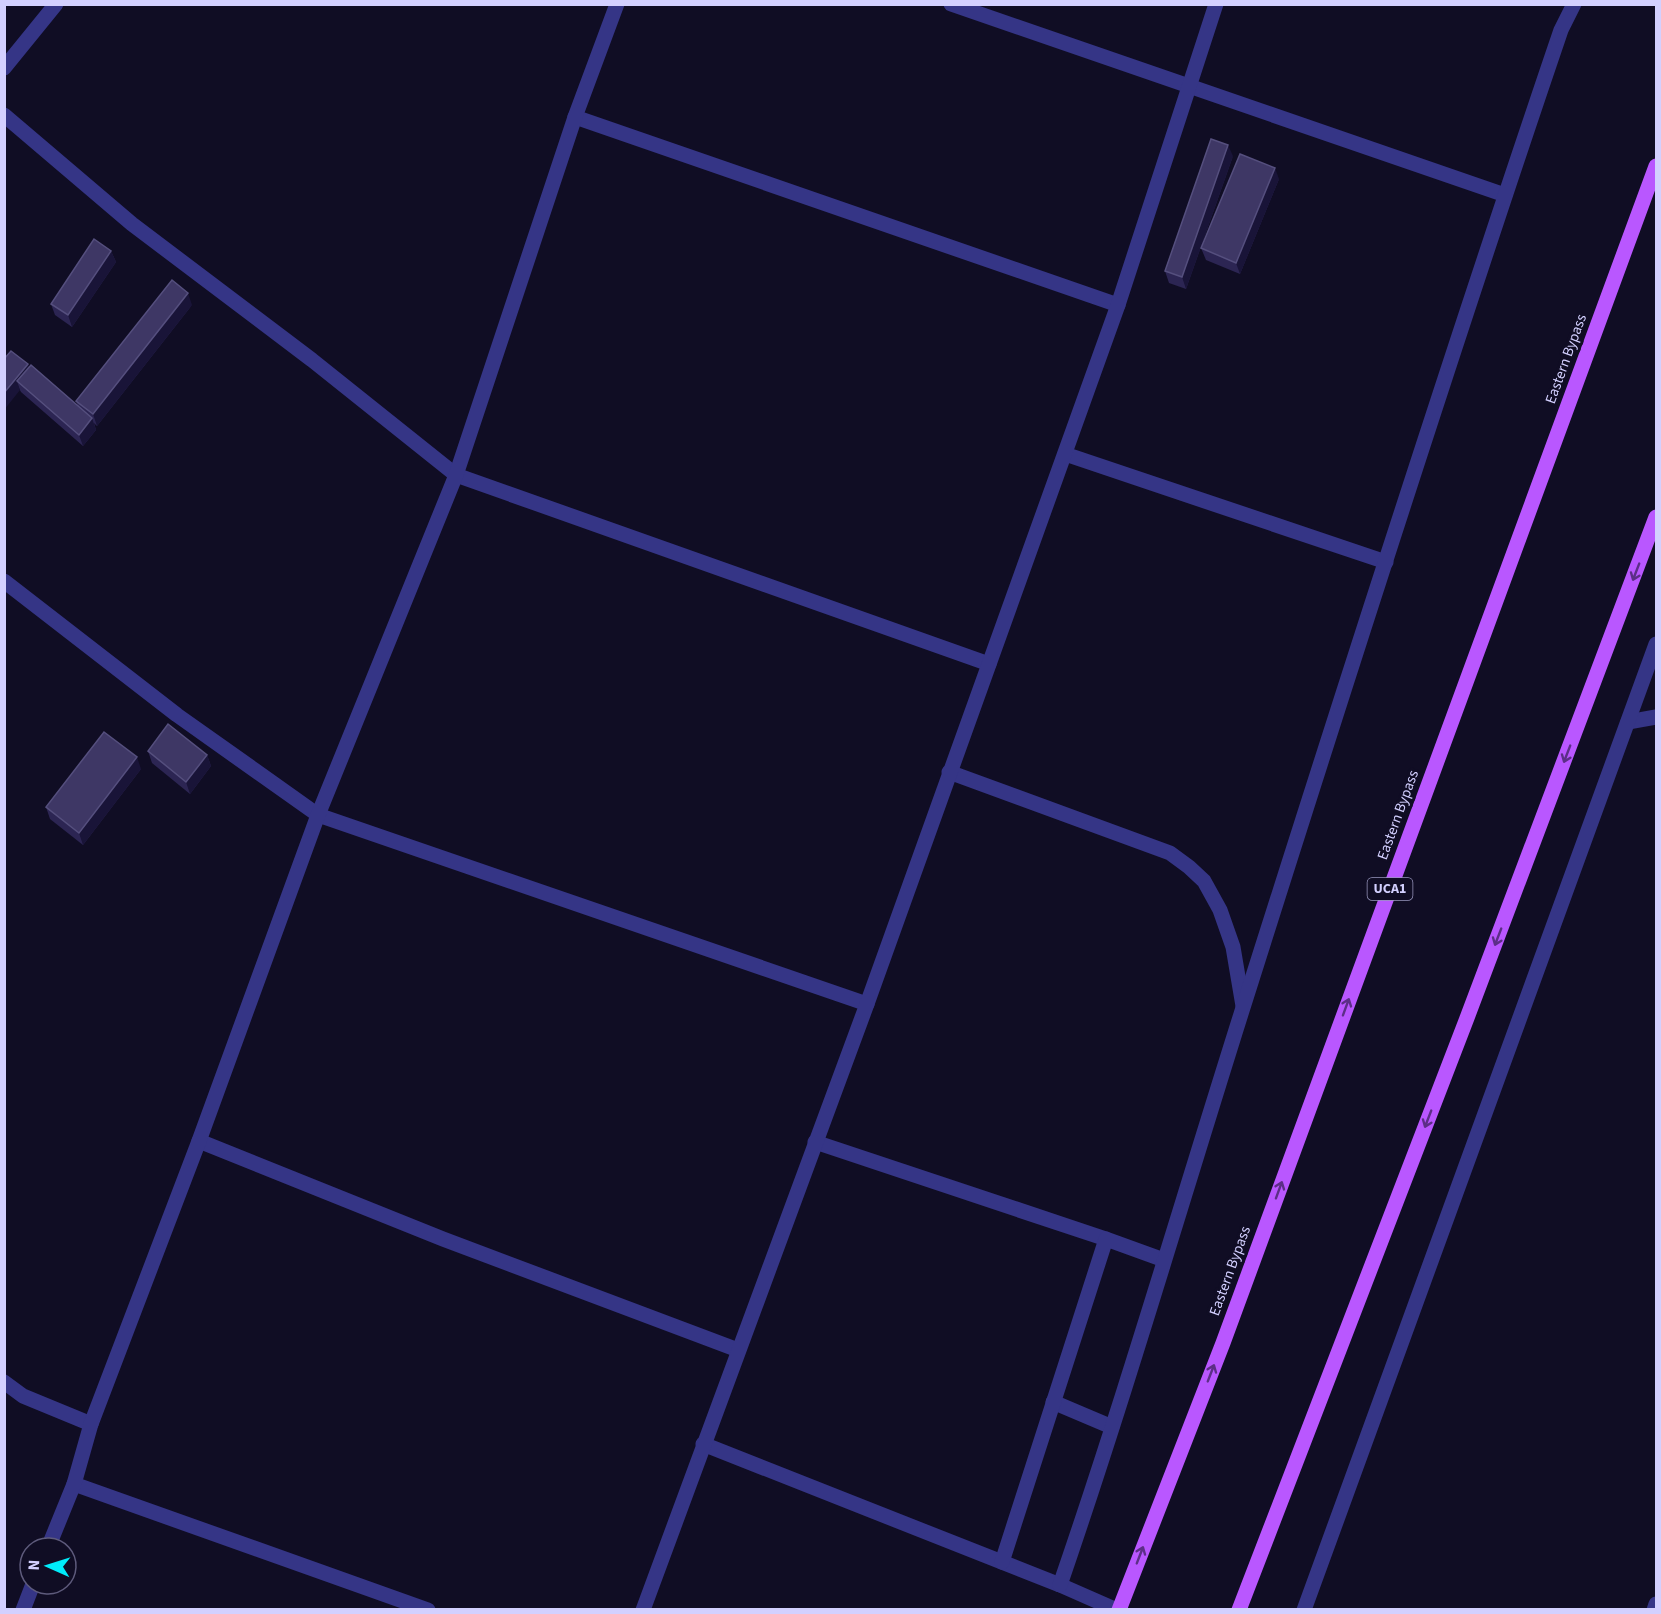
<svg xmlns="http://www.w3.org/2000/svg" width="1661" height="1614" font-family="'Source Sans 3',sans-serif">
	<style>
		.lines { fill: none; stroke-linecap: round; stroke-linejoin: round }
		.minor { stroke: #353586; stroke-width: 15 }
		.major { stroke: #b957ff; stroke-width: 15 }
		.wall { fill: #2c2553 }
		.shaded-wall { fill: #191438 }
		.building { fill: #3e3765; stroke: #554f7e; stroke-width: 1.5 }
		.oneway { stroke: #5c2e87 }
		.labels { text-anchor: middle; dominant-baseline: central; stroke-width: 6; stroke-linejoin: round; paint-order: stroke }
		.shield { fill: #100d24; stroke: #9896bd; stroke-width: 1.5 }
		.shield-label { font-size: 14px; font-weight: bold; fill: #d3d0ff }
		.street-label { font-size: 15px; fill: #d3d0ff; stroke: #100d24 }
	</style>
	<rect width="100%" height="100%" fill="#100d24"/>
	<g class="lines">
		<g class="minor">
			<polyline points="951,4 1505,195"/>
			<polyline points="4,68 56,4"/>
			<polyline points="4,115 132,224 312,360 456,475 989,664"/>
			<polyline points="575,117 1118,305"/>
			<polyline points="1065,454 1386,562"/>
			<polyline points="4,581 177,715 318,815 867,1004"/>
			<polyline points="1628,722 1656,717"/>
			<polyline points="949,772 1170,853 1189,867 1204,881 1220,910 1233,947 1243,1006"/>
			<polyline points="199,1141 443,1239 738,1350"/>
			<polyline points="815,1142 1106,1239"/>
			<polyline points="4,1382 23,1396 91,1424"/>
			<polyline points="1053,1402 1112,1427"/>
			<polyline points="703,1444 1060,1585 1117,1610"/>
			<polyline points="74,1484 428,1610"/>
			<polyline points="48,1548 74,1484 91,1424 199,1141 318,815 456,475 575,117 617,4"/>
			<polyline points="1002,1562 1106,1239 1164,1260"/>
			<path d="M1060 1585C1125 1396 1181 1204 1241 1014 1345 685 1450 356 1561 30L1574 4"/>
			<polyline points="23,1610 33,1584"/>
			<polyline points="643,1610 867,1004 1118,305 1216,4"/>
			<polyline points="1304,1610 1656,644"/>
			<polyline points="1654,1610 1656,1604"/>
		</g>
		<g class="major">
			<polyline points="1119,1610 1223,1343 1656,166"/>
			<polyline points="1239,1610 1467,1018 1656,517"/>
		</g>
	</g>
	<g class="wall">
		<polygon points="1233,156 1186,289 1169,283 1165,271"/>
		<polygon points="1279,179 1240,274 1206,260 1201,248"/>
		<polygon points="111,251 116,262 72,327 55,315 51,304"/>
		<polygon points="192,305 97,426 94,423 96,430 83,446 21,392 4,359 29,368 78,406 76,401"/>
		<polygon points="148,751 207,755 211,766 190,794 152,763"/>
		<polygon points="141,769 83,845 50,819 46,807"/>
	</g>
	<g class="shaded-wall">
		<polygon points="1228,145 1233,156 1186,289 1182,277"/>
		<polygon points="1275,168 1279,179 1240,274 1236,263"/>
		<polygon points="111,251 116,262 72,327 68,315"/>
		<polygon points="188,293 192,305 97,426 93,414"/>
		<polygon points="28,364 32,375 17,381 20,390 4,410 4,393"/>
		<polygon points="92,418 96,430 83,446 79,435"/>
		<polygon points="207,755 211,766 190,794 186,782"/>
		<polygon points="137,757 141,769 83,845 79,833"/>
	</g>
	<g class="building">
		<polygon points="1211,139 1228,145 1182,277 1165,271"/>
		<polygon points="1240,154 1275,168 1236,263 1201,248"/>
		<polygon points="94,239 111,251 68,315 51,304"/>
		<polygon points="172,280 188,293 93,414 76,401"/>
		<polygon points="11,351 28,364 4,393 4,359"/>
		<polygon points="31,365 92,418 79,435 17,381"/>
		<polygon points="168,724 207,755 186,782 148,751"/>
		<polygon points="104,732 137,757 79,833 46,807"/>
	</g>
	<defs><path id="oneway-shaft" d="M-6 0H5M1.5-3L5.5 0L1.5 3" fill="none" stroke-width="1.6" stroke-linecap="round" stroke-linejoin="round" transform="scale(1.5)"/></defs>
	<g class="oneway">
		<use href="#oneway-shaft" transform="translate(1636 572) rotate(111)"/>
		<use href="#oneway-shaft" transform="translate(1567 754) rotate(111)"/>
		<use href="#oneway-shaft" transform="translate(1498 937) rotate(111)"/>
		<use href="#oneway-shaft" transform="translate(1346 1007) rotate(-70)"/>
		<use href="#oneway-shaft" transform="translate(1428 1119) rotate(111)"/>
		<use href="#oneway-shaft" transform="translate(1279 1190) rotate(-70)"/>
		<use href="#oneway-shaft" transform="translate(1211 1373) rotate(-69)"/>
		<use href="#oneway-shaft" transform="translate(1140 1555) rotate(-69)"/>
	</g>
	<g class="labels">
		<rect class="shield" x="1367.5" y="878" width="45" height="22" rx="4.5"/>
		<g class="shield-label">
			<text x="1390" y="889">UCA1</text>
		</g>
		<g class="street-label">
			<text transform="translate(1566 359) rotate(-70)">Eastern Bypass</text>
			<text transform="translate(1398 815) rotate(-70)">Eastern Bypass</text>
			<text transform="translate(1230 1271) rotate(-70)">Eastern Bypass</text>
		</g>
	</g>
	<rect width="1661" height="1614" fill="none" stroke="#d3d0ff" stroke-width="12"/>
	<g transform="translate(48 1566) rotate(273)"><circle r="28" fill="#100d24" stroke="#5e5b7c" stroke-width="1.5"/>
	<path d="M0-4.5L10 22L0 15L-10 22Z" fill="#00ecfb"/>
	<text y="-9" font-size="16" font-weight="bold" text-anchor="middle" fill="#d3d0ff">N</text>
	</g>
</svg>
